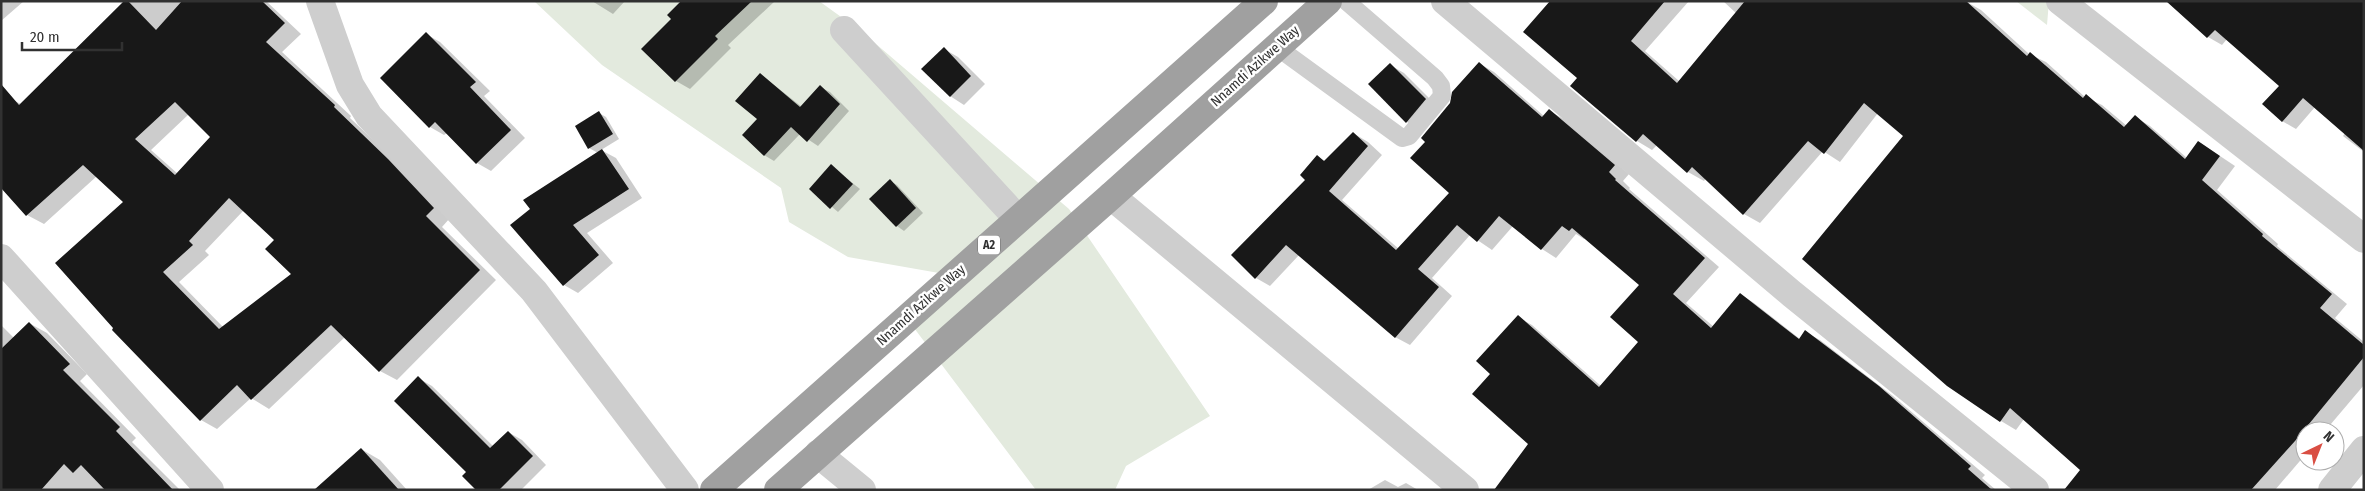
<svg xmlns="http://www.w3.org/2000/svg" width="2365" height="491" font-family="'Fira Sans Condensed',sans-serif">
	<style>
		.green { fill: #e3eade }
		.shadow { fill: #0003; fill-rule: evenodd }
		.building { fill: #181818; fill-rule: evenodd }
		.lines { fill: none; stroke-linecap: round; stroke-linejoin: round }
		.service { stroke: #cecece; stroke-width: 18 }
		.minor { stroke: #cecece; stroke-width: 28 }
		.tertiary { stroke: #cecece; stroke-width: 28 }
		.trunk { stroke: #a0a0a0; stroke-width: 28 }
		.labels { text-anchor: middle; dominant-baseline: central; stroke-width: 5; stroke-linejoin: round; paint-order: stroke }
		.shield { fill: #fff; stroke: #6f6f6f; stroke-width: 1 }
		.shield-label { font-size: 12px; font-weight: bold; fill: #313131 }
		.street-label { font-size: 14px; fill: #313131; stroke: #fff }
	</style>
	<rect width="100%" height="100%" fill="#fff"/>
	<g class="green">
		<polygon points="534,1 819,1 862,32 1069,209 1210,416 1126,466 1115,490 1036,490 908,320 939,273 848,257 789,222 781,188 602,65"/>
		<polygon points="2016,1 2049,1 2047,25"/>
	</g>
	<g class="shadow">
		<polygon points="1,1 24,1 1,21"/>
		<path d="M125 1H266L301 34 282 52 351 116 350 118 405 170 450 218 442 227 496 280 397 380 380 371 345 337 269 409 251 398 217 429 201 420 125 202 97 176 44 224 27 215 15 101 21 104ZM189 114 212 137 178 174 151 150ZM244 210 276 240 293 274 223 327 179 282 209 255 205 251Z"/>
		<polygon points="592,1 625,1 613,14"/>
		<polygon points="682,1 773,1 774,2 728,45 731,48 690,89 676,81 643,49 672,19"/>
		<polygon points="1552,1 1689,1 1645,51 1679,81 1737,14 1723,1 1965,1 1981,10 2029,54 2046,62 2085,97 2102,105 2127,126 2135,117 2150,126 2187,158 2199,142 2235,166 2217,190 2278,244 2277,246 2347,304 2335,318 2364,342 2364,385 2325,431 2305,431 2305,455 2275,490 2080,490 2082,470 2024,419 2016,430 2001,421 1905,136 1878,113 1840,162 1823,151 1760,223 1744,214 1706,178 1704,181 1688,172 1657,145 1652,150 1637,141 1579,78"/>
		<polygon points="2166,1 2364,1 2364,152 2343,136 2345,133 2315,107 2296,129 2282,121 2280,86 2227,39 2222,45 2208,37"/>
		<polygon points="426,34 440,42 490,91 484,96 525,138 491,171 477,163 447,133 444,135 430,127 382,78"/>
		<polygon points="944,49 958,57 985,84 964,105 950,96"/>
		<polygon points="1480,64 1494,72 1545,117 1549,111 1564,119 1629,174 1623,181 1630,188 1629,189 1719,267 1686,303 1714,327 1740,294 1754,303 1800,339 1805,332 1820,340 1893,396 1985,475 1982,478 1996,490 1506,490 1530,443 1492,374 1518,317 1532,325 1601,386 1640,342 1641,285 1585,237 1584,239 1576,234 1556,258 1542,249 1513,226 1492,250 1470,235 1432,278 1452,296 1410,345 1395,337 1300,254 1270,286 1256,278 1317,157 1325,161 1353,133 1368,142 1382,155 1342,200 1399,249 1451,193 1426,142"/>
		<polygon points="1390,65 1404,73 1439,108 1421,130 1407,122"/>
		<polygon points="760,74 802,107 820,87 830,92 849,111 818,146 800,134 774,161 764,155 759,119"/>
		<polygon points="599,113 606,117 619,139 601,150 616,158 642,198 587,233 613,263 578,293 564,285 512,225 598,153 589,148"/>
		<polygon points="831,166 860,189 838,212 811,189"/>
		<polygon points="890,181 897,185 923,213 904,231 897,226 871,199"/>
		<polygon points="29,323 47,333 87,374 80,381 136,438 132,442 180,490 1,490 1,325 14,338"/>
		<polygon points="418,378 432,386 494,447 508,432 522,440 546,465 521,490 478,490"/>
		<polygon points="361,449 380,460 407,490 316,490"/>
		<polygon points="1385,480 1398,487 1406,483 1418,490 1368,490"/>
	</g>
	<g class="building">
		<path d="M124 1H128L156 30 182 1H262L285 23 266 42 335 105 334 107 388 159 434 208 426 216 480 270 379 372 331 325 251 400 237 385 200 421 112 330 113 328 55 263 123 202 83 165 26 216 1 188V84L19 105ZM175 102 210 137 175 175 135 139ZM229 198 274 240 265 249 291 274 219 329 163 272 193 245 189 241Z"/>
		<polygon points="681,1 752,1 715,36 718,39 675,82 641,49 671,19 667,15"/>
		<polygon points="1550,1 1665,1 1631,41 1677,83 1745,1 1966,1 2027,56 2030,52 2083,98 2086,94 2124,127 2135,115 2185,159 2198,141 2220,156 2202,180 2263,234 2262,236 2332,294 2320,308 2364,345 2364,357 2295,441 2251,490 2064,490 2080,470 2010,408 2000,422 1947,386 1802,259 1903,136 1864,103 1824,154 1808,141 1743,215 1692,167 1687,173 1643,134 1636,142 1570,86 1577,78 1523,32"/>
		<polygon points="2166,1 2364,1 2364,151 2303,98 2282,122 2262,104 2279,86 2215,30 2207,38"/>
		<polygon points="426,32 476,82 470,87 511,130 476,164 435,122 429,128 380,78"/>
		<polygon points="944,47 971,76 950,97 921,69"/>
		<polygon points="1479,62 1542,117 1549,109 1615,165 1609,172 1616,179 1615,180 1705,258 1673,294 1711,328 1740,293 1799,339 1805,330 1879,386 1971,466 1968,469 1992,490 1494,490 1528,444 1472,394 1490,374 1476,361 1518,315 1599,387 1638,342 1610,317 1639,285 1572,228 1569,231 1562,226 1541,250 1499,216 1477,242 1457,225 1418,269 1439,287 1395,338 1286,245 1255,279 1231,255 1305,180 1300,175 1317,155 1324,161 1353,132 1368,146 1329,191 1396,250 1449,193 1410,158 1425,142 1421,138 1450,103 1452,92"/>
		<polygon points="1390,63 1426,99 1406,123 1368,84"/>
		<polygon points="760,73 800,107 820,85 840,104 807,142 791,127 764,156 742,135 757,119 735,101"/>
		<polygon points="599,111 613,134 588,149 575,126"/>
		<polygon points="602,149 629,189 573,225 599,255 563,286 510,225 530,209 523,200"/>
		<polygon points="831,164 853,184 830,209 809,189"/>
		<polygon points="890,179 916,208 896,227 869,199"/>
		<polygon points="29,322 70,364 63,370 120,427 116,431 173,490 105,490 81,465 73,473 64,464 41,490 1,490 1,349"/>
		<polygon points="418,376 490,448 508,431 533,456 499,490 476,490 462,476 466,472 394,401"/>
		<polygon points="361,448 399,490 314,490"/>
	</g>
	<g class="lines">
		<polyline class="service" points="1277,47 1402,138 1409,136 1442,96 1441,86 1435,78 1346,1"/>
		<g class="minor">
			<polyline points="320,1 350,85 369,116 534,291 685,490"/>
			<polyline points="1445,1 1792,294 2035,490"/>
			<polyline points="844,30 1018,219"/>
			<polyline points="1111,196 1465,490"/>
			<polyline points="1,258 210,490"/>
			<polyline points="818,454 862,490"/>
			<polyline points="2332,490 2364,450"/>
		</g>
		<polyline class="tertiary" points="2060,1 2364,239"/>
		<g class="trunk">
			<polyline points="714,490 1264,1"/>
			<polyline points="778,490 1111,196 1328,1"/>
		</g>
	</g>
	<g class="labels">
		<rect class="shield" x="978" y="235.5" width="22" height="19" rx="4"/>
		<g class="shield-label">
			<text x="989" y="245">A2</text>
		</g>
		<g class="street-label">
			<text transform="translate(1255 66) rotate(-42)">Nnamdi Azikwe Way</text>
			<text transform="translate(921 305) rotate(-42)">Nnamdi Azikwe Way</text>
		</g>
	</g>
	<rect width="2365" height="491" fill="none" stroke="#313131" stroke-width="5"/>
	<g transform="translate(2320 446) rotate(43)"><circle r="24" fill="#ffffff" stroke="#adadad"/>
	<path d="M0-4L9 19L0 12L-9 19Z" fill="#d94e43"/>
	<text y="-8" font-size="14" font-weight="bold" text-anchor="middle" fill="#313131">N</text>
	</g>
	<path d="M22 42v8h100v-8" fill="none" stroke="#313131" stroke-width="2.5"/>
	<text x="30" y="42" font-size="15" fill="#313131" stroke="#ffffff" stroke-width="4" paint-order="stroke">20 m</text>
</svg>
